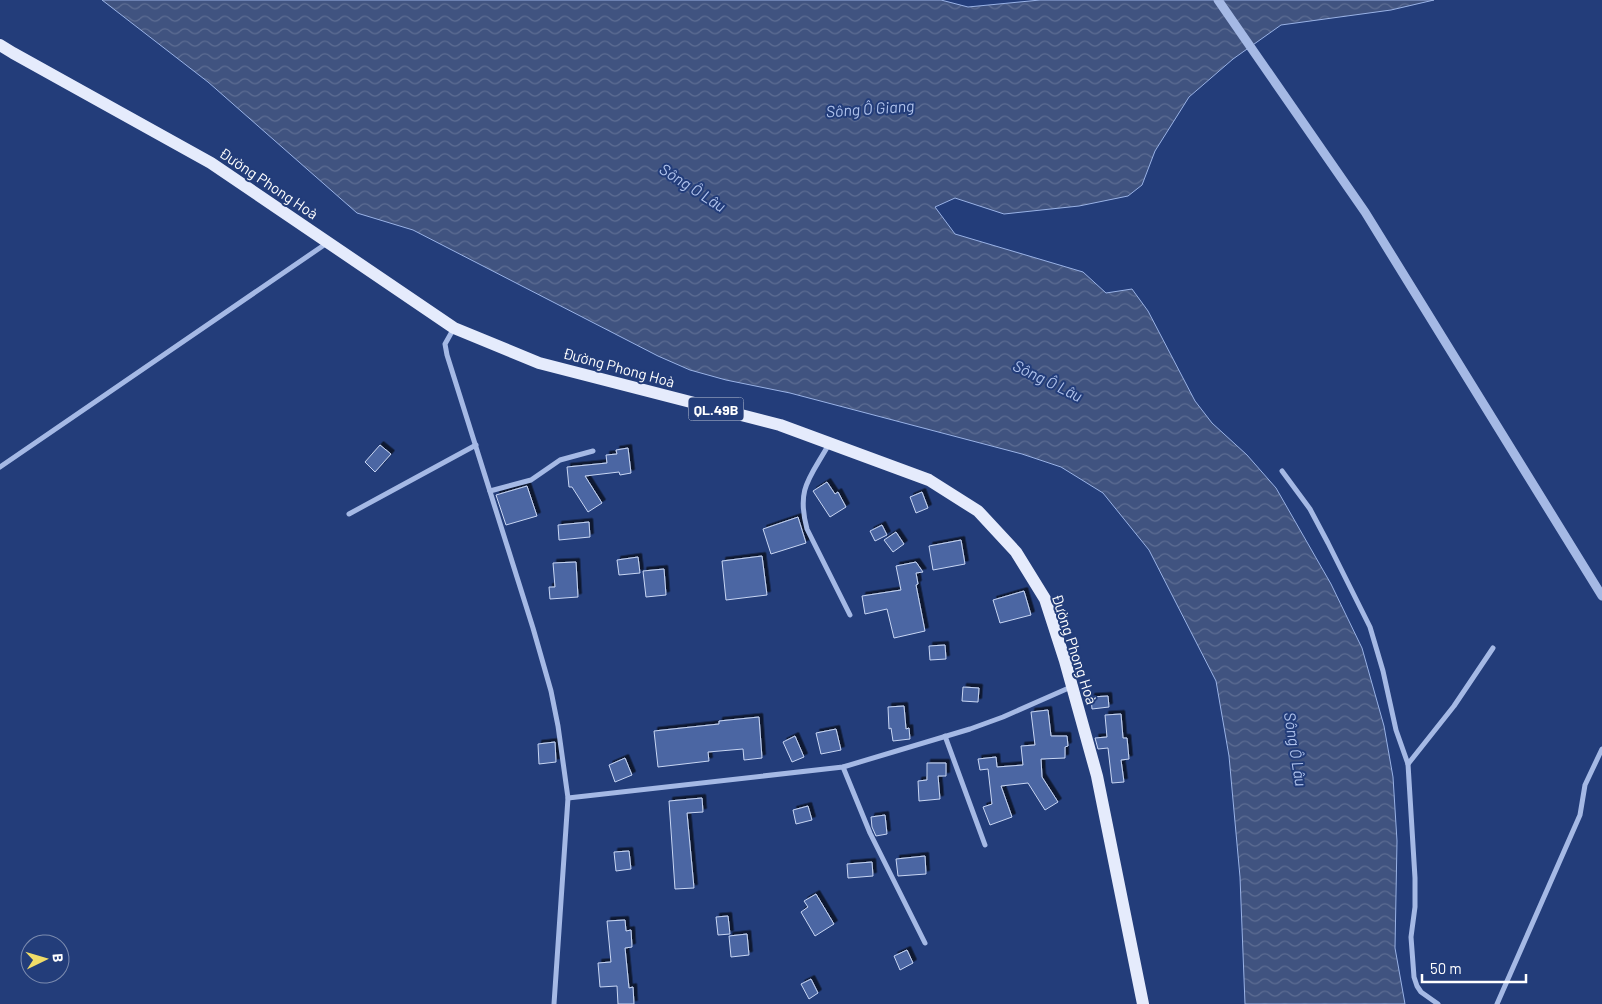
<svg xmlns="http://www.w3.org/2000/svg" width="1602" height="1004" font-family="Barlow,sans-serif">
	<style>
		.water { fill: url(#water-waves); stroke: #99b2e6 }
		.building { fill: #4b66a3; stroke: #c8d6f4; filter: url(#shadow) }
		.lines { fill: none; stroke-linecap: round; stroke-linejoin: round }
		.minor { stroke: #a5b9e5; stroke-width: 5 }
		.tertiary { stroke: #a5b9e5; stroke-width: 9 }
		.primary { stroke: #e5ebfc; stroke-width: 12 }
		.labels { text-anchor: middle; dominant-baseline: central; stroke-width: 4; stroke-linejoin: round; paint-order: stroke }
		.shield { fill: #233d7a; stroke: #bdc5d7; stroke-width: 1 }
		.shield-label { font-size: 14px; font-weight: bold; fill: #fff }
		.street-label { font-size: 15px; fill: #fff; stroke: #233d7a }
		.water-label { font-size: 16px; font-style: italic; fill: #b0c3ed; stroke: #233d7a }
	</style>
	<defs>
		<pattern id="water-waves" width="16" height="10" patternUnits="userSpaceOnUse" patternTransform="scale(1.25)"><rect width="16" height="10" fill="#405380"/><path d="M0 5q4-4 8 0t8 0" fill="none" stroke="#5d6d93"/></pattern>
		<filter id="shadow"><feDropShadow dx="3.5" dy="-3.5" stdDeviation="0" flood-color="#0009"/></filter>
	</defs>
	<rect width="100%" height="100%" fill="#233d7a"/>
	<polygon class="water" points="102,0 941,0 968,7 1040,0 1434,0 1391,10 1281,25 1233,59 1189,97 1155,151 1142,185 1128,196 1079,206 1004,214 955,198 935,207 955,234 1083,272 1106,293 1132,289 1148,311 1195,401 1212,423 1247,455 1276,488 1331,584 1362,648 1384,726 1393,777 1397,841 1395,948 1405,1004 1245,1004 1240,877 1229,756 1216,681 1149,550 1103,493 1061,467 1022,454 790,393 726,380 690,370 658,356 413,230 357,213 208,82"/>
	<g class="building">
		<polygon points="380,445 391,454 375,472 365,462"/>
		<polygon points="628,448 631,473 620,475 619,472 585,476 602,503 588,512 572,487 569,487 567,467 607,463 606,455 617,454 616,450"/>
		<polygon points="827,482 835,494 838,492 846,507 830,517 813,491"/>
		<polygon points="527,486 537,516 506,525 496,495"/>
		<polygon points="922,492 928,508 916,513 910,497"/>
		<polygon points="798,517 806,543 771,554 763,529"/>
		<polygon points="589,522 590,537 559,540 558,525"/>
		<polygon points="882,525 887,535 875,541 870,531"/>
		<polygon points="896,532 904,544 893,552 884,540"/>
		<polygon points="961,540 965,564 933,570 929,546"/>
		<polygon points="762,556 767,595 726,600 722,561"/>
		<polygon points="638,557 640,573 619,575 617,560"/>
		<polygon points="576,562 578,597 550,599 549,587 555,587 553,563"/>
		<polygon points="916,562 923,572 916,573 918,584 916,585 925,631 894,638 887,609 865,614 862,596 901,590 896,566"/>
		<polygon points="664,569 666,595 646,597 643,571"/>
		<polygon points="1024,591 1031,615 1000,623 993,600"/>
		<polygon points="945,645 946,659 930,660 929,646"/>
		<polygon points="963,687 979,688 978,702 962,701"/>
		<polygon points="1108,696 1109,707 1092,709 1091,697"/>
		<polygon points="904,706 906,729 909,728 910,739 893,741 891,728 889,729 888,707"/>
		<polygon points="1048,710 1051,736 1067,736 1068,746 1065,747 1065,758 1041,759 1042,777 1058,802 1045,810 1028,783 1001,786 1012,817 990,825 983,807 992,804 988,769 980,770 978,759 996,757 997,767 1023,765 1021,746 1035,745 1031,712"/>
		<polygon points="1121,714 1123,738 1127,738 1129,759 1121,760 1124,782 1112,783 1108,748 1098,749 1095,738 1107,737 1105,715"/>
		<polygon points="759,717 762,758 744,760 743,749 708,752 709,761 658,767 654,731 719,724 719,721"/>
		<polygon points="836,729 841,750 821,754 816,733"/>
		<polygon points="795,736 804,757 792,762 783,742"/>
		<polygon points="555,742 556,762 539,764 538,744"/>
		<polygon points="625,758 632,775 615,782 609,765"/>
		<polygon points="927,763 946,763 946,776 938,776 940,799 919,801 918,781 927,780"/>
		<polygon points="702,798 703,812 687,813 694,888 675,889 669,801"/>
		<polygon points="808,806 812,820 796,824 793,810"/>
		<polygon points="885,815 887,834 876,836 872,827 871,817"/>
		<polygon points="629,851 631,869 616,871 614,852"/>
		<polygon points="925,856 926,874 898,876 896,859"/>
		<polygon points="872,862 873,876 848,878 847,864"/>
		<polygon points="816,894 834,924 815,936 801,912 808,907 804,901"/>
		<polygon points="728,916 730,934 718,935 716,917"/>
		<polygon points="625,920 626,931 631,930 632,947 625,948 629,988 633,987 634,1004 618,1004 617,986 600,987 598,963 611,962 607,921"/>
		<polygon points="747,934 749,955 731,957 729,936"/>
		<polygon points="907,950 913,963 900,970 894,956"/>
		<polygon points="811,979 818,993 809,999 801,984"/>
	</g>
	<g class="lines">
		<g class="minor">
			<polyline points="454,328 445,344 447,355 533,628 551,691 558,726 568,798 554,1004"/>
			<path d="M829 444C810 478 796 488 807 529L850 615"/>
			<polyline points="0,467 327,243"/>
			<polyline points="1282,471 1310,509 1328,543 1370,627 1383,671 1396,730 1408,764 1415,878 1415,907 1411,937 1414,977 1417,986 1421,992 1438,1004"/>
			<polyline points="490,491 531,480 560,460 593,451"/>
			<polyline points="349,514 476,445"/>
			<polyline points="945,736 985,845"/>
			<polyline points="1408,764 1454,706 1493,648"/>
			<polyline points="843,767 870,833 925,943"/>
			<polyline points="568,798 843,767 970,729 1003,717 1071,687"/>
			<polyline points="1497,1004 1580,815 1585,785 1602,749"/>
		</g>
		<polyline class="tertiary" points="1218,0 1365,212 1602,596"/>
		<polyline class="primary" points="0,45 13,53 211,163 454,328 539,363 780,425 929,480 978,511 1016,552 1045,599 1065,661 1097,776 1143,1004"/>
	</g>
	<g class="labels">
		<rect class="shield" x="688.5" y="397.5" width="55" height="23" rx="4"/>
		<g class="shield-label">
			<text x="716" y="409">QL.49B</text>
		</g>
		<g class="street-label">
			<text transform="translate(269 183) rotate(34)">Đường Phong Hoà</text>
			<text transform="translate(619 367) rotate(15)">Đường Phong Hoà</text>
			<text transform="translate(1075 649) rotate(72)">Đường Phong Hoà</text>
		</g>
		<g class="water-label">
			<text transform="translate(870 108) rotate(-4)">Sông Ô Giang</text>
			<text transform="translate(693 187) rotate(33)">Sông Ô Lâu</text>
			<text transform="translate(1048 380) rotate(26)">Sông Ô Lâu</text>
			<text transform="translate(1296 749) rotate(81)">Sông Ô Lâu</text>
		</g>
	</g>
	<g transform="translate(45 959) rotate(85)"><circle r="24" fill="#233d7a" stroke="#7b8baf"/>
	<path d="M0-4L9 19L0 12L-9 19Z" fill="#f0dc68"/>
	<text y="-8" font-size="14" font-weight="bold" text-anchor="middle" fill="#ffffff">B</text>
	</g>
	<path d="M1422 974v8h104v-8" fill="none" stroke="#ffffff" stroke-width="2.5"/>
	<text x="1430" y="974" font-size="15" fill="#ffffff" stroke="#233d7a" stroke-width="4" paint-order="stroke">50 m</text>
</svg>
